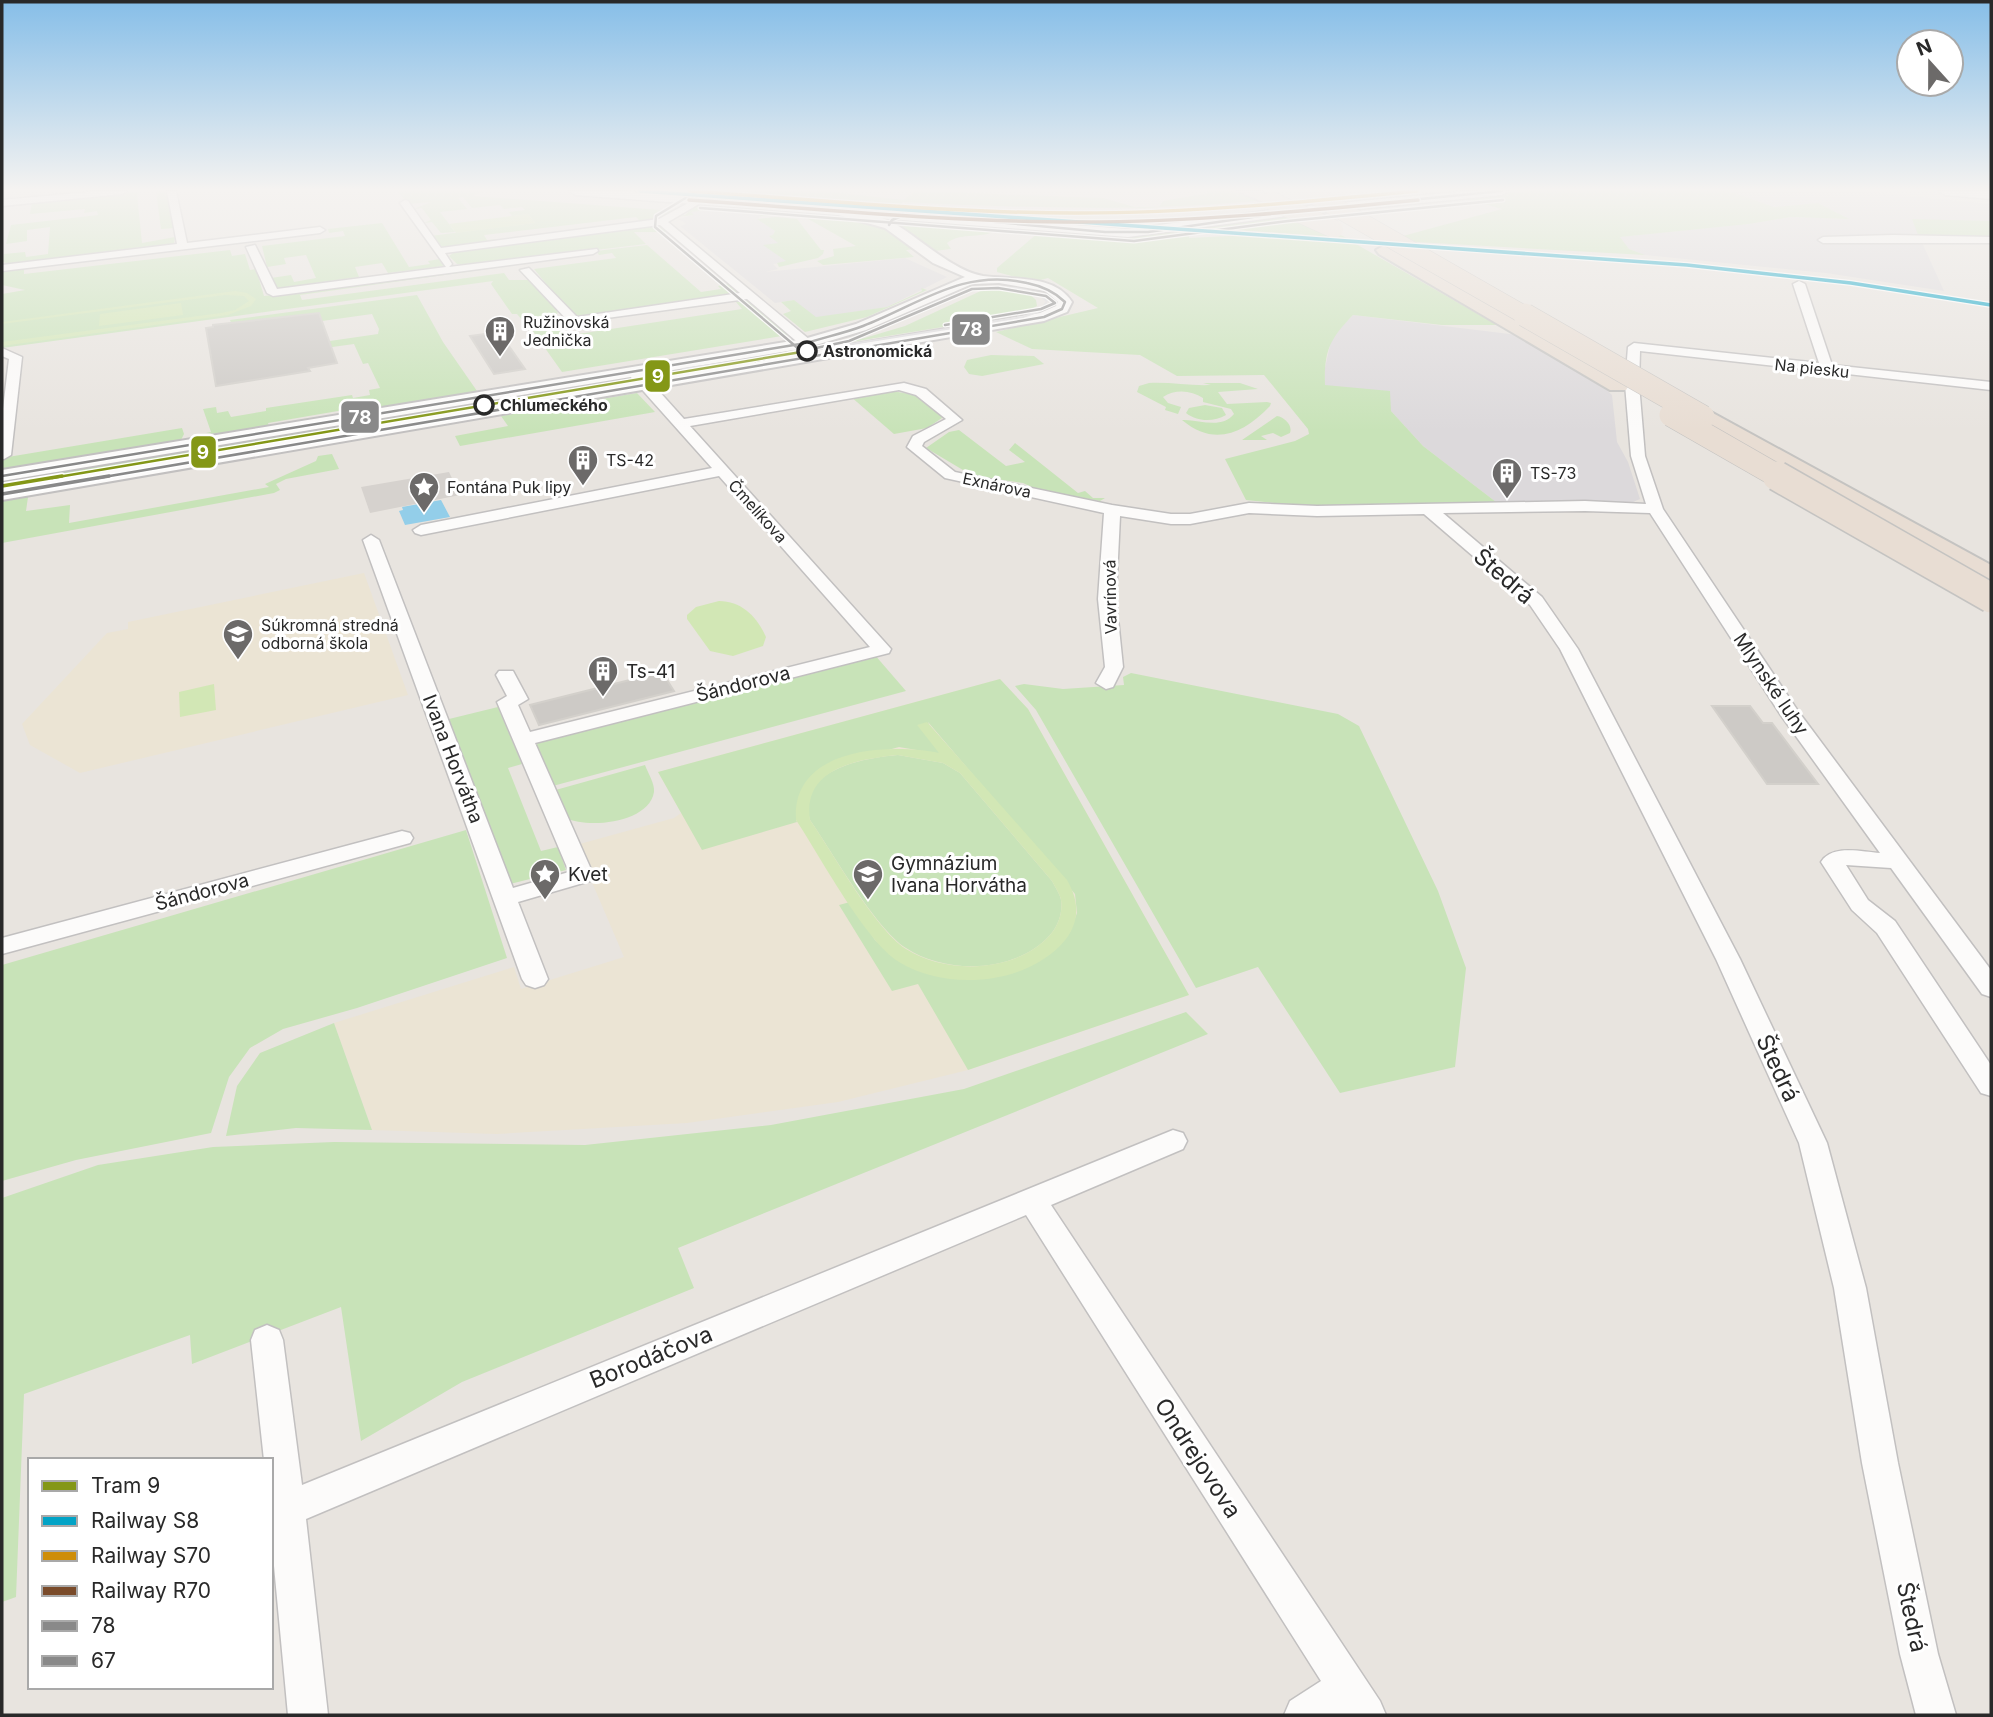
<svg xmlns="http://www.w3.org/2000/svg" width="1993" height="1717" font-family="Inter,sans-serif">
	<style>
		.industrial { fill: #dcd9db }
		.education { fill: #ebe4d4 }
		.green { fill: #c8e3b8 }
		.pitch { fill: #d2e7b5; fill-rule: evenodd }
		.plaza { fill: #d6d2ce }
		.water { fill: #93cee9 }
		.building { fill: #cdcac6; stroke: #d3d0cb; stroke-width: 2 }
		.lines { fill: none; stroke-linecap: round; stroke-linejoin: round }
		.minor-casing { stroke: #c2c0c0; stroke-width: 3 }
		.tertiary-casing { stroke: #c2c0c0; stroke-width: 4 }
		.secondary-casing { stroke: #c2c0c0; stroke-width: 3 }
		.motorway-casing { stroke: #c4c3c1; stroke-width: 4 }
		.minor { fill: #fcfbfa; fill-rule: evenodd }
		.tertiary { fill: #fcfbfa; fill-rule: evenodd }
		.secondary { fill: #fcfbfa; fill-rule: evenodd }
		.motorway { fill: #e8ddd3; fill-rule: evenodd }
		.tram { stroke: #dddcde; stroke-width: 2 }
		.motorway-bridge-far2-casing { stroke: #c4c3c1; stroke-width: 19; stroke-linecap: butt }
		.motorway-bridge-far1-casing { stroke: #c4c3c1; stroke-width: 24; stroke-linecap: butt }
		.motorway-bridge-casing { stroke: #c4c3c1; stroke-width: 32; stroke-linecap: butt }
		.motorway-bridge-far2 { stroke: #e8ddd3; stroke-width: 18 }
		.motorway-bridge-far1 { stroke: #e8ddd3; stroke-width: 23 }
		.motorway-bridge { stroke: #e8ddd3; stroke-width: 29 }
		.bus-1-far1-casing { stroke: #fff; stroke-width: 5 }
		.bus-1-casing { stroke: #fff; stroke-width: 7 }
		.bus-2-casing { stroke: #fff; stroke-width: 5 }
		.bus-1-far1 { stroke: #898989; stroke-width: 2.5 }
		.bus-1 { stroke: #898989; stroke-width: 3.5 }
		.bus-2 { stroke: #898989; stroke-width: 2.5 }
		.rail-1-casing { stroke: #fff; stroke-width: 6 }
		.rail-2-casing { stroke: #fff; stroke-width: 6 }
		.rail-3-casing { stroke: #fff; stroke-width: 6 }
		.rail-1 { stroke: #02a3c6; stroke-width: 3.5 }
		.rail-2 { stroke: #ce8d08; stroke-width: 3.5 }
		.rail-3 { stroke: #7a4b2a; stroke-width: 3.5 }
		.tram-1-far1-casing { stroke: #fff; stroke-width: 5 }
		.tram-1-casing { stroke: #fff; stroke-width: 7 }
		.tram-1-far1 { stroke: #849717; stroke-width: 2.5 }
		.tram-1 { stroke: #849717; stroke-width: 3.5 }
		.stop-dot { fill: #fff; stroke: #292929; stroke-width: 3.5 }
		.labels { text-anchor: middle; dominant-baseline: central; stroke-width: 6; stroke-linejoin: round; paint-order: stroke }
		.far-poi-label { font-size: 16px; fill: #292929; stroke: #fff; text-anchor: start }
		.far-stop-label { font-size: 16px; font-weight: bold; fill: #292929; stroke: #fff; text-anchor: start }
		.far-street-label { font-size: 16px; fill: #292929; stroke: #fff }
		.poi-label { font-size: 19px; fill: #292929; stroke: #fff; text-anchor: start }
		.street-label { font-size: 19px; fill: #292929; stroke: #fff }
		.near-street-label { font-size: 23px; fill: #292929; stroke: #fff }
		.line-badge { stroke: #fff; stroke-width: 2.5 }
		.badge-label { font-size: 19px; text-anchor: middle; font-weight: bold; fill: #fff }
	</style>
	<rect width="100%" height="100%" fill="#e8e4df"/>
	<g class="industrial">
		<polygon points="1729,191 1857,191 1991,204 1991,238 1919,236 1944,291 1826,273 1645,255 1629,249 1619,237 1749,224 1791,217 1847,219 1818,203 1774,207"/>
		<polygon points="743,205 761,216 758,219 775,231 773,235 791,262 773,264 778,269 765,272 905,258 947,277 887,307 816,318 794,300 775,303 680,226 686,224 679,219 693,215 690,212"/>
		<polygon points="1353,315 1527,336 1583,368 1612,395 1617,442 1628,462 1640,499 1633,502 1496,502 1423,446 1391,411 1325,385 1325,368 1332,336"/>
	</g>
	<g class="education">
		<polygon points="364,573 408,695 80,773 30,745 22,724 107,633 128,629 128,622"/>
		<polygon points="1000,679 1028,709 1189,995 968,1070 838,1102 687,1123 497,1134 372,1130 334,1023 514,967 521,989 624,957 576,845 674,818 681,813 658,772"/>
	</g>
	<g class="green">
		<polygon points="144,191 137,194 142,243 175,237 174,244 143,250 142,247 9,264 3,262 4,254 25,252 26,257 48,254 50,227 27,230 27,241 6,244 11,225 98,215 97,211 84,213 85,209 30,214 32,203"/>
		<polygon points="156,191 167,191 174,228 161,229"/>
		<polygon points="398,191 484,191 473,196 674,211 659,220 633,225 629,222 640,221 636,217 484,235 487,240 500,239 502,242 441,247 430,236 535,223 528,214 512,216 509,212 525,210 522,207 504,209 500,205 472,208 463,197 458,198 467,209 440,212 455,232 441,233 432,222 424,223 431,220 422,208 414,209 431,202 408,204"/>
		<path d="M704 191H823L904 200 915 191 1103 198 1138 208 1159 207 1163 201 1209 193 1204 191H1238L1265 200C1144 212 1024 208 903 202L901 204Z"/>
		<polygon points="1525,191 1729,191 1774,207 1818,203 1849,219 1791,217 1749,224 1620,237 1629,249 1645,255 1416,242 1403,236 1502,209 1463,198"/>
		<polygon points="709,196 1052,220 1029,222"/>
		<path d="M718 202C766 205 847 205 888 229 897 234 905 243 914 249L906 250 914 257 823 265 817 261 834 256 833 249 856 246 803 216H761L743 205 691 212 694 215 674 217 685 215 698 203Z"/>
		<polygon points="1296,214 1347,238 1200,227"/>
		<polygon points="776,217 797,219 821,250 824,250 823,254 818,258 779,267 777,263 786,261 763,245 778,243 769,236 773,235 775,231 757,219"/>
		<path d="M913 219 991 226 998 229C984 240 962 231 947 243L951 249 934 251 902 226 904 222Z"/>
		<polygon points="1912,219 1991,221 1991,238 1918,235"/>
		<polygon points="382,223 409,267 430,264 428,261 440,259 444,266 388,273 382,263 355,267 359,277 315,283 315,286 280,289 274,287 271,278 291,275 294,282 316,278 306,255 284,258 286,264 267,267 262,246 345,236 343,231 329,233 328,229"/>
		<polygon points="639,227 661,227 667,232 634,232 646,244 469,265 457,264 449,256 457,250"/>
		<path d="M1017 227 1138 234 1190 232 1189 238 1248 235 1356 244 1497 325H1442L1353 315C1330 339 1324 350 1325 385L1390 391 1391 411 1423 446 1496 502 1314 507 1246 500 1225 459 1295 441 1309 434 1308 429 1264 375 1177 376 1140 355 1032 349 996 332 1098 308 1048 278 1033 282 997 272V268L1038 233 1012 230Z"/>
		<polygon points="647,245 701,292 721,289 718,286 728,284 738,292 734,295 580,317 571,314 534,269 616,258 612,253 599,255 596,251"/>
		<polygon points="230,250 232,256 245,254 250,270 256,269 264,296 493,266 495,268 300,295 302,300 504,273 509,280 529,280 559,309 557,314 523,321 517,314 512,314 491,284 493,281 2,348 2,294 25,290 2,285 3,271 40,264 40,267 24,269 24,274"/>
		<polygon points="921,288 927,290 867,317 805,332 783,314 791,311 781,302 794,300 816,317 887,307 922,291"/>
		<path d="M985 289C1002 289 1024 287 1036 300L1037 306 1028 311 998 318 851 342 905 326Z"/>
		<polygon points="417,295 443,342 477,391 474,396 376,412 373,405 268,423 269,426 220,434 206,433 211,432 203,409 216,407 217,413 228,411 231,417 266,411 266,408 352,395 353,398 370,395 369,390 380,388 368,363 363,364 354,344 325,348 316,343 378,334 379,329 372,314 322,321 319,313 232,325 230,320"/>
		<polygon points="747,301 788,335 562,372 530,327 568,320 572,327 559,330 565,336 742,309 736,302"/>
		<polygon points="991,355 1034,356 1044,364 982,376 969,374 964,367 967,360"/>
		<polygon points="617,377 628,378 631,381 623,386 2,490 2,479"/>
		<path d="M1149 383C1171 382 1191 386 1211 385L1203 383H1240L1258 389 1218 392 1227 404 1267 402 1271 403 1270 406C1243 434 1214 447 1182 420 1199 419 1221 430 1234 414L1231 409 1203 402V398C1191 390 1175 389 1163 397L1168 403 1181 407 1178 414 1165 410 1166 407 1137 392 1139 386Z"/>
		<path d="M878 391C902 391 929 394 942 418L927 428 894 434 850 396Z"/>
		<polygon points="637,393 655,412 460,446 455,436 508,426 501,416"/>
		<path d="M1205 405 1222 408 1226 415C1214 422 1197 422 1186 413L1189 408Z"/>
		<path d="M1277 416C1284 417 1293 425 1290 433L1281 437 1273 433 1261 436 1267 440H1242Z"/>
		<polygon points="182,428 184,434 180,442 163,447 2,473 2,458"/>
		<polygon points="959,430 1006,466 1025,462 1009,450 1015,443 1078,493 1085,491 1093,498 1105,498 1100,501 1036,489 1023,483 983,477 968,473 926,448 949,432"/>
		<polygon points="287,452 28,497 26,511 70,505 69,523 269,487 265,484 316,461 318,456 332,454 339,469 286,479 276,484 280,490 274,493 2,543 2,499 192,465"/>
		<polygon points="874,654 906,691 549,787 537,760 537,740"/>
		<polygon points="1131,673 1338,714 1359,726 1438,891 1466,968 1455,1067 1340,1093 1258,967 1196,988 1036,710 1015,686 1024,684 1063,689 1124,685 1123,677"/>
		<polygon points="1000,679 1028,709 1189,995 968,1070 918,984 892,991 839,905 850,902 875,940 899,961 989,978 1070,932 1077,913 1075,894 928,722 940,754 899,747 819,769 796,820 797,822 702,850 658,772"/>
		<polygon points="498,707 522,764 508,768 541,851 558,847 566,870 510,884 449,719"/>
		<path d="M898 755 943 763 960 773 1052 881C1055 887 1060 894 1061 900 1063 913 1058 926 1050 935 1016 973 947 975 906 948 875 928 833 853 810 820 809 815 807 809 808 804 809 767 871 757 898 755Z"/>
		<path d="M645 765C648 773 655 784 654 792 649 823 588 829 566 818L552 791Z"/>
		<polygon points="466,830 507,958 357,1008 283,1029 250,1048 229,1077 211,1133 76,1160 2,1181 2,965"/>
		<polygon points="1186,1012 1208,1034 678,1248 694,1288 462,1382 361,1441 341,1307 192,1364 190,1335 24,1394 16,1597 2,1602 2,1198 98,1165 213,1147 334,1142 585,1145 771,1125 964,1089"/>
		<polygon points="334,1023 372,1130 296,1128 226,1136 237,1086 260,1053"/>
	</g>
	<g class="pitch">
		<polygon points="528,214 535,223 456,233 449,224"/>
		<polygon points="235,291 247,293 256,299 251,306 228,315 2,346 2,342 221,313 235,310 249,301 244,296 225,295 2,324 2,322"/>
		<polygon points="181,303 183,315 99,326 100,314"/>
		<path d="M719 601C742 601 757 617 766 637L763 646 733 656 710 651 687 619V615L696 607Z"/>
		<polygon points="214,684 216,710 180,717 179,692"/>
		<path d="M927 722 1067 880C1078 899 1081 919 1066 939 1029 985 948 992 899 962 865 941 820 856 796 820 791 748 887 743 939 753L917 725ZM898 755 943 763 960 773 1052 881C1055 887 1060 894 1061 900 1063 913 1058 926 1050 935 1016 973 947 975 906 949 875 929 833 853 810 820 802 768 858 759 898 755Z"/>
	</g>
	<polygon class="plaza" points="449,472 460,495 370,513 361,487"/>
	<polygon class="water" points="441,500 450,517 405,525 399,511 403,510 402,507"/>
	<g class="building">
		<polygon points="319,313 337,363 308,368 310,371 216,386 206,328 213,327 213,325"/>
		<polygon points="499,332 525,369 494,374 470,336"/>
		<polygon points="662,672 674,691 539,725 530,705"/>
		<polygon points="1712,706 1750,706 1763,723 1772,723 1818,784 1767,784"/>
	</g>
	<g class="lines">
		<g class="minor-casing">
			<g id="minor">
				<polygon points="99,191 127,191 122,194 2,206 2,200"/>
				<polygon points="167,191 176,191 187,243 320,227 325,230 320,233 2,271 2,265 177,244"/>
				<polygon points="701,196 706,199 704,201 668,222 810,340 810,346 802,346 747,299 570,323 520,270 529,268 577,317 740,293 660,225 445,253 452,264 449,267 597,249 598,251 593,254 273,296 267,293 246,247 255,245 277,289 446,267 400,203 405,200 408,201 441,248 659,219"/>
				<polygon points="1893,235 1991,237 1991,243 1823,243 1818,240 1823,237"/>
				<path d="M1799 281 1805 284 1832 365 1991 382V390L1640 351 1639 384 1645 456 1663 509 1798 711 1991 970V997L1982 994 1891 868 1846 865 1868 900 1895 921 1991 1065V1096L1981 1093 1877 933 1852 910 1821 862C1832 844 1862 852 1880 853L1780 714 1650 513 1585 511 1443 513 1542 597 1578 649 1740 959 1827 1143 1866 1288 1898 1463 1938 1654 1956 1715H1916L1900 1654 1862 1463 1834 1288 1799 1143 1716 959 1560 649 1530 605 1424 514 1317 516 1249 513 1190 524H1171L1120 516 1116 599 1123 667 1113 687 1106 689 1096 683 1105 667 1098 599 1104 513 945 478 907 447 913 436 946 419 916 395 899 390 690 426 891 649 889 653 535 743 594 876 590 881 518 902 548 979 544 985 535 988 526 985 522 979 363 540 371 535 379 540 513 888 569 872 497 702 507 696 496 675 499 671H513L528 699 518 705 530 732 870 647 719 476 421 535 415 533 413 530 421 525 712 468 629 375V369H639L684 419 904 383 926 389 962 420 924 442 922 446 955 472 1112 505 1171 514H1190L1249 503 1317 506 1585 501 1646 504 1631 456 1625 384 1628 347 1634 343 1819 363 1793 284Z"/>
				<polygon points="2,348 22,357 11,455 4,459 2,459 2,417 9,359 2,356"/>
				<polygon points="402,831 410,833 413,838 410,843 2,954 2,938"/>
				<polygon points="1173,1130 1183,1133 1187,1141 1183,1149 1051,1205 1380,1701 1386,1715 1284,1715 1290,1701 1321,1681 1026,1215 306,1519 328,1715 288,1715 271,1534 271,1460 264,1460 251,1340 255,1330 267,1325 279,1330 283,1340 302,1485"/>
			</g>
		</g>
		<g class="tertiary-casing">
			<path id="tertiary" d="M828 205C849 211 877 213 895 224 921 239 953 271 983 276 1013 280 1054 274 1072 302L1067 312 1044 321 2 500V488L1040 313 1056 306 1058 302 1045 291 999 283 972 284 866 330 806 348 2 481V470L804 339 856 324 965 277 933 263 885 228 824 211 822 209Z"/>
		</g>
		<g class="secondary-casing">
			<g id="secondary">
				<polygon points="569,191 620,191 1128,229 1287,208 1467,191 1508,191 1502,195 1287,216 1128,237 575,195"/>
				<polygon points="1939,191 1991,191 1991,199 1945,195"/>
			</g>
		</g>
		<g class="motorway-casing">
			<g id="motorway">
				<polygon points="1238,191 1259,191 1280,201 1272,206"/>
				<polygon points="1385,245 1626,380 1629,385 1626,390 1610,390 1379,254 1376,250"/>
				<polygon points="1703,410 1711,412 1991,565 1991,586 1981,583 1695,422 1691,417 1695,412"/>
			</g>
		</g>
		<use href="#minor" class="minor"/>
		<use href="#tertiary" class="tertiary"/>
		<use href="#secondary" class="secondary"/>
		<use href="#motorway" class="motorway"/>
		<path class="tram" d="M683 369C737 360 794 357 847 341 907 323 947 283 1013 288 1026 289 1038 292 1047 301L1040 311 1023 317 807 351"/>
		<g class="motorway-bridge-far2-casing">
			<g id="motorway-bridge-far2">
				<polyline points="1307,191 1528,317"/>
				<polyline points="1272,201 1334,229"/>
			</g>
		</g>
		<g class="motorway-bridge-far1-casing">
			<g id="motorway-bridge-far1">
				<polyline points="1525,315 1703,417"/>
				<polyline points="1671,415 1781,478"/>
			</g>
		</g>
		<g class="motorway-bridge-casing">
			<polyline id="motorway-bridge" points="1777,476 1991,598"/>
		</g>
		<use href="#motorway-bridge-far2" class="motorway-bridge-far2"/>
		<use href="#motorway-bridge-far1" class="motorway-bridge-far1"/>
		<use href="#motorway-bridge" class="motorway-bridge"/>
		<g class="bus-1-far1-casing">
			<g id="bus-1-far1">
				<polyline points="889,225 892,220 907,214 1105,232 1148,232 1287,212 1502,191"/>
				<path d="M2 476 806 343C825 337 845 333 863 326 920 304 963 268 1027 283 1042 286 1054 291 1065 302L1062 309 1044 317 98 478"/>
			</g>
		</g>
		<g class="bus-1-casing">
			<polyline id="bus-1" points="2,494 109,476"/>
		</g>
		<g class="bus-2-casing">
			<g id="bus-2">
				<polyline points="697,191 656,216 655,227 800,350"/>
				<polyline points="700,208 1134,241 1288,221 1503,200"/>
				<polyline points="755,361 849,341 972,289 998,288 1046,296 1055,303 1041,309 945,325"/>
			</g>
		</g>
		<use href="#bus-1-far1" class="bus-1-far1"/>
		<use href="#bus-1" class="bus-1"/>
		<use href="#bus-2" class="bus-2"/>
		<g class="rail-1-casing">
			<polyline id="rail-1" points="640,191 1687,265 1851,283 1991,305"/>
		</g>
		<g class="rail-2-casing">
			<path id="rail-2" d="M690 191C819 200 948 213 1077 213 1191 213 1304 202 1417 191"/>
		</g>
		<g class="rail-3-casing">
			<path id="rail-3" d="M689 200C819 209 949 222 1080 222 1193 222 1306 211 1418 200"/>
		</g>
		<use href="#rail-1" class="rail-1"/>
		<use href="#rail-2" class="rail-2"/>
		<use href="#rail-3" class="rail-3"/>
		<g class="tram-1-far1-casing">
			<polyline id="tram-1-far1" points="52,478 807,351"/>
		</g>
		<g class="tram-1-casing">
			<polyline id="tram-1" points="2,486 62,476"/>
		</g>
		<use href="#tram-1-far1" class="tram-1-far1"/>
		<use href="#tram-1" class="tram-1"/>
	</g>
	<linearGradient id="sky" x2="0" y2="1"><stop stop-color="#86bee8"/><stop offset="0.44" stop-color="#f5f3f1"/><stop offset="1" stop-color="#f5f3f1" stop-opacity="0"/></linearGradient>
	<rect width="1993" height="431" fill="url(#sky)"/>
	<defs>
		<g id="building-pin" transform="scale(1.575)"><path d="M0 17L-7.5 6A9.5 9.5 0 1 1 7.5 6Z" fill="#6c6a69" stroke="#fff"/><path d="M-4-6H4V6H1V3H-1V6H-4ZM-2.5-4.3h1.7v1.8h-1.7ZM.8-4.3h1.7v1.8H.8ZM-2.5-1h1.7V.8h-1.7ZM.8-1h1.7V.8H.8Z" fill="#fff"/></g>
		<g id="sight-pin" transform="scale(1.575)"><path d="M0 17L-7.5 6A9.5 9.5 0 1 1 7.5 6Z" fill="#6c6a69" stroke="#fff"/><path d="M0-6L1.8-2.2L6-1.7L2.9 1.2L3.7 5.4L0 3.3L-3.7 5.4L-2.9 1.2L-6-1.7L-1.8-2.2Z" fill="#fff"/></g>
		<g id="school-pin" transform="scale(1.575)"><path d="M0 17L-7.5 6A9.5 9.5 0 1 1 7.5 6Z" fill="#6c6a69" stroke="#fff"/><path d="M0-5L7-2L0 1L-7-2ZM-4 1L0 2.5L4 1V4Q0 6-4 4Z" fill="#fff"/></g>
	</defs>
	<g fill-rule="evenodd">
		<use href="#building-pin" x="500" y="331"/>
		<use href="#building-pin" x="583" y="460"/>
		<use href="#building-pin" x="1507" y="473"/>
		<use href="#sight-pin" x="424" y="487"/>
		<use href="#school-pin" x="238" y="634"/>
		<use href="#building-pin" x="603" y="671"/>
		<use href="#sight-pin" x="545" y="874"/>
		<use href="#school-pin" x="868" y="874"/>
	</g>
	<g class="stop-dot">
		<circle cx="807" cy="351" r="9"/>
		<circle cx="484" cy="405" r="9"/>
	</g>
	<g class="labels">
		<g class="far-poi-label">
			<text x="523" y="322">Ružinovská<tspan x="523" dy="18">Jednička</tspan></text>
			<text x="606" y="460">TS-42</text>
			<text x="1530" y="473">TS-73</text>
			<text x="447" y="487">Fontána Puk lipy</text>
			<text x="261" y="625">Súkromná stredná<tspan x="261" dy="18">odborná škola</tspan></text>
		</g>
		<g class="far-stop-label">
			<text x="823" y="351">Astronomická</text>
			<text x="500" y="405">Chlumeckého</text>
		</g>
		<g class="far-street-label">
			<text transform="translate(1812 368) rotate(6)">Na piesku</text>
			<text transform="translate(997 485) rotate(12)">Exnárova</text>
			<text transform="translate(758 511) rotate(48)">Čmelíkova</text>
			<text transform="translate(1110 597) rotate(-91)">Vavrínová</text>
		</g>
		<g class="poi-label">
			<text x="626" y="671">Ts-41</text>
			<text x="891" y="863">Gymnázium<tspan x="891" dy="22">Ivana Horvátha</tspan></text>
			<text x="568" y="874">Kvet</text>
		</g>
		<g class="street-label">
			<text transform="translate(743 684) rotate(-14)">Šándorova</text>
			<text transform="translate(1771 684) rotate(56)">Mlynské luhy</text>
			<text transform="translate(453 759) rotate(69)">Ivana Horvátha</text>
			<text transform="translate(202 892) rotate(-15)">Šándorova</text>
		</g>
		<g class="near-street-label">
			<text transform="translate(1504 576) rotate(41)">Štedrá</text>
			<text transform="translate(1778 1068) rotate(65)">Štedrá</text>
			<text transform="translate(651 1357) rotate(-22)">Borodáčova</text>
			<text transform="translate(1198 1458) rotate(57)">Ondrejovova</text>
			<text transform="translate(1912 1617) rotate(78)">Štedrá</text>
		</g>
	</g>
	<g class="line-badge">
		<rect x="951" y="313" width="40" height="33" rx="7" fill="#898989"/>
		<rect x="644" y="359" width="27" height="34" rx="7" fill="#849717"/>
		<rect x="340" y="400" width="40" height="34" rx="7" fill="#898989"/>
		<rect x="190" y="435" width="27" height="34" rx="7" fill="#849717"/>
	</g>
	<g class="badge-label">
		<text x="971" y="336">78</text>
		<text x="658" y="383">9</text>
		<text x="360" y="424">78</text>
		<text x="203" y="459">9</text>
	</g>
	<rect width="1993" height="1717" fill="none" stroke="#292929" stroke-width="7"/>
	<rect x="28" y="1458" width="245" height="231" fill="#ffffff" stroke="#a9a9a9" stroke-width="2"/>
	<rect x="42" y="1481" width="35" height="10" fill="#849717" stroke="#a9a9a9" stroke-width="2"/>
	<text x="91" y="1493" font-size="21" fill="#292929">Tram 9</text>
	<rect x="42" y="1516" width="35" height="10" fill="#02a3c6" stroke="#a9a9a9" stroke-width="2"/>
	<text x="91" y="1528" font-size="21" fill="#292929">Railway S8</text>
	<rect x="42" y="1551" width="35" height="10" fill="#ce8d08" stroke="#a9a9a9" stroke-width="2"/>
	<text x="91" y="1563" font-size="21" fill="#292929">Railway S70</text>
	<rect x="42" y="1586" width="35" height="10" fill="#7a4b2a" stroke="#a9a9a9" stroke-width="2"/>
	<text x="91" y="1598" font-size="21" fill="#292929">Railway R70</text>
	<rect x="42" y="1621" width="35" height="10" fill="#898989" stroke="#a9a9a9" stroke-width="2"/>
	<text x="91" y="1633" font-size="21" fill="#292929">78</text>
	<rect x="42" y="1656" width="35" height="10" fill="#898989" stroke="#a9a9a9" stroke-width="2"/>
	<text x="91" y="1668" font-size="21" fill="#292929">67</text>
	<g transform="translate(1930 63) rotate(339)"><circle r="33" fill="#ffffff" stroke="#a9a9a9" stroke-width="2"/>
	<path d="M0-5L12 26L0 18L-12 26Z" fill="#6c6a69"/>
	<text y="-10" font-size="19" font-weight="bold" text-anchor="middle" fill="#292929">N</text>
	</g>
</svg>
